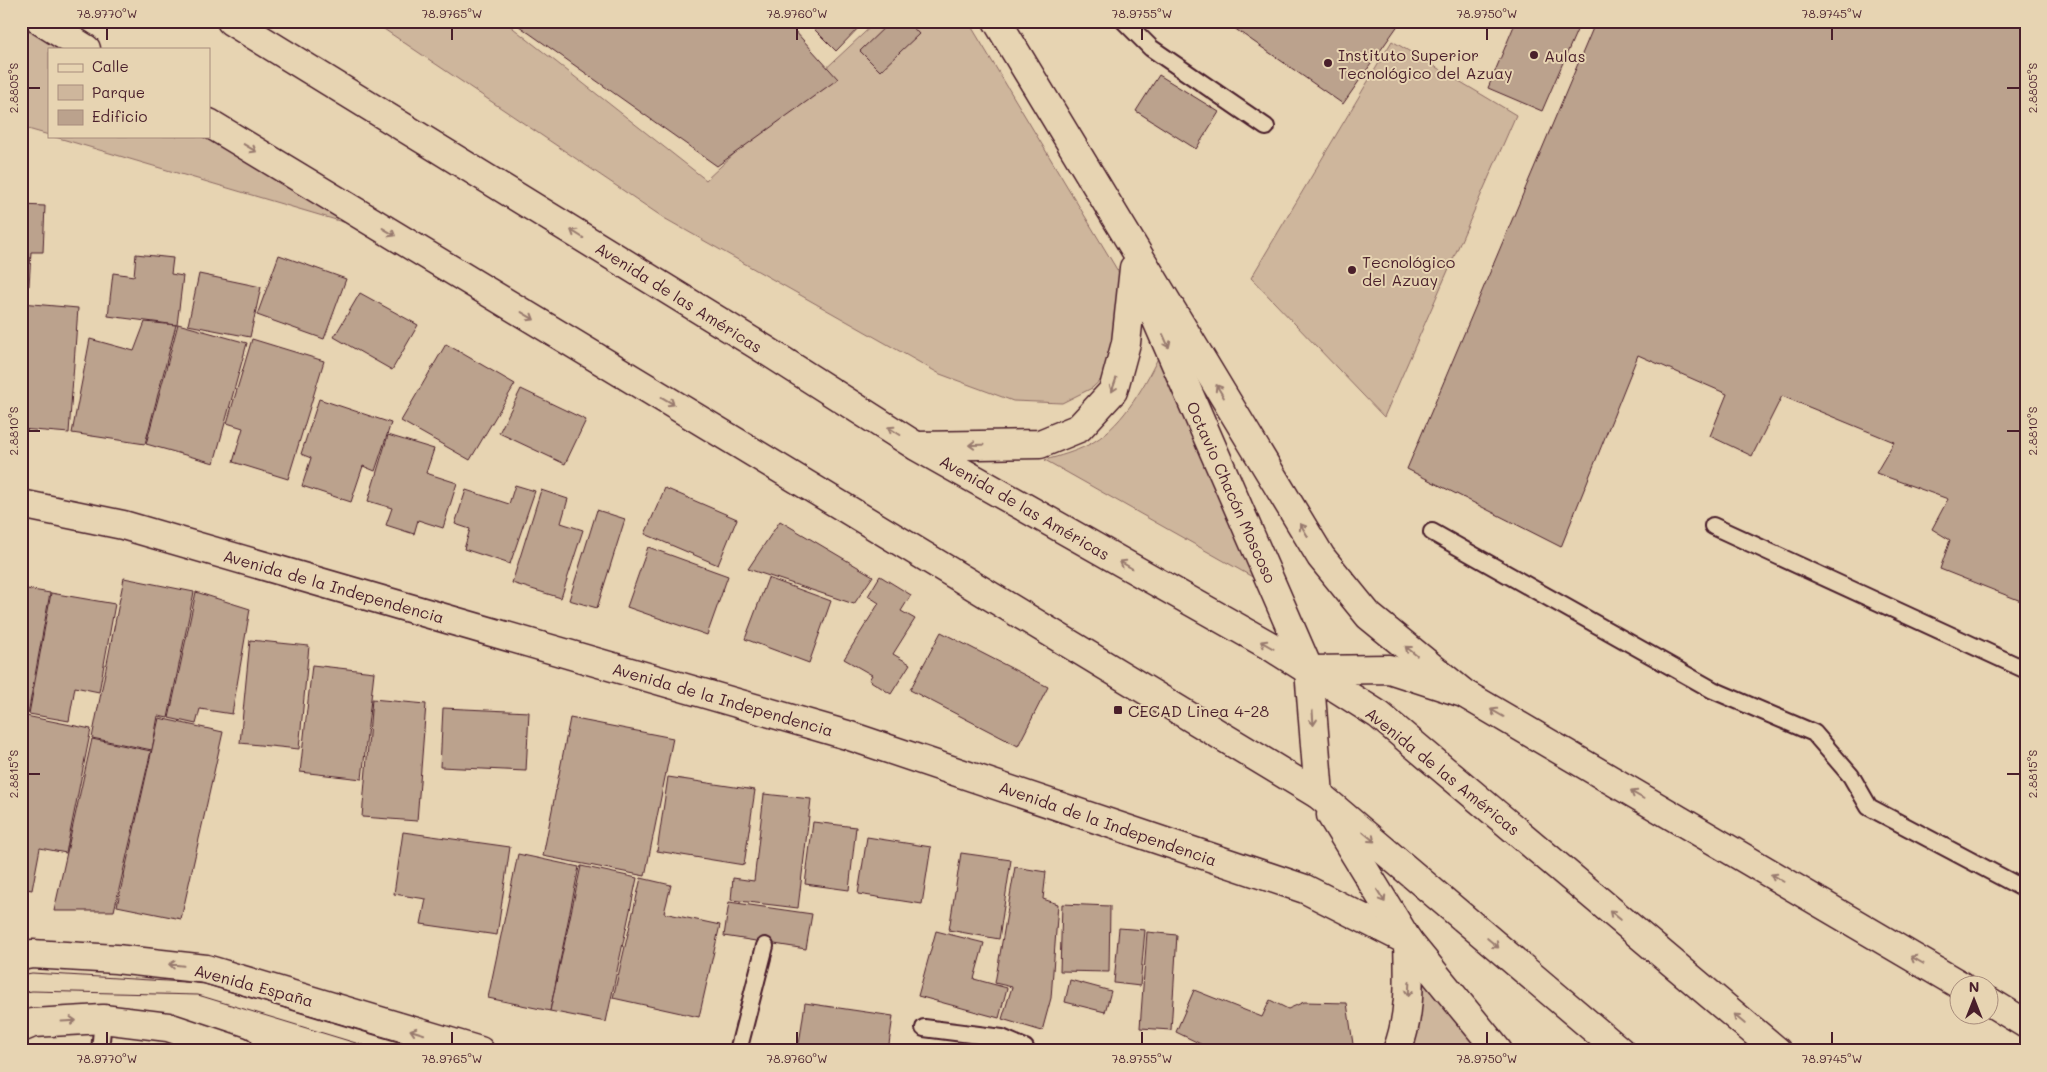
<svg xmlns="http://www.w3.org/2000/svg" width="2047" height="1072" font-family="Mali,sans-serif">
	<style>
		.green { fill: #ceb69c; stroke: #8c6a64 }
		.building { fill: #bba28d; stroke: #4a1f2b }
		.lines { fill: none; stroke-linecap: round; stroke-linejoin: round }
		.lane-casing { stroke: #4a1f2b; stroke-width: 20 }
		.secondary-casing { stroke: #4a1f2b; stroke-width: 31 }
		.primary-casing { stroke: #4a1f2b; stroke-width: 31 }
		.lane { stroke: #e7d4b2; stroke-width: 16 }
		.secondary { stroke: #e7d4b2; stroke-width: 28 }
		.primary { stroke: #e7d4b2; stroke-width: 28 }
		.tram { stroke: #4a1f2b; stroke-width: 1 }
		.oneway { stroke: #987a6e }
		.ticks { fill: none; stroke: #4a1f2b; stroke-width: 2 }
		.poi-dot { fill: #4a1f2b; stroke: #e7d4b2; stroke-width: 2 }
		.labels { text-anchor: middle; dominant-baseline: central; stroke-width: 4; stroke-linejoin: round; paint-order: stroke }
		.poi-label { font-size: 16px; fill: #4a1f2b; stroke: #e7d4b2; text-anchor: start }
		.street-label { font-size: 16px; fill: #4a1f2b; stroke: #e7d4b2 }
		.neatline { fill: none; stroke: #4a1f2b; stroke-width: 2 }
		.ticks-label { font-size: 12px; text-anchor: middle; fill: #4a1f2b }
	</style>
	<rect width="100%" height="100%" fill="#e7d4b2"/>
	<filter id="ink" filterUnits="userSpaceOnUse"><feTurbulence type="fractalNoise" baseFrequency=".02" numOctaves="2"/><feDisplacementMap in="SourceGraphic" scale="10" xChannelSelector="R" yChannelSelector="G"/><feConvolveMatrix kernelMatrix="1 2 1 2 8 2 1 2 1" color-interpolation-filters="sRGB"/></filter>
	<g filter="url(#ink)">
		<g class="green">
			<polygon points="372,21 504,21 706,180 877,21 968,21 1122,278 1122,307 1107,374 1092,388 1062,403 1013,401 940,374 664,218"/>
			<polygon points="21,23 64,49 49,49 49,135 21,127"/>
			<polygon points="1392,41 1516,115 1384,417 1251,278"/>
			<polygon points="52,136 209,136 370,230"/>
			<path d="M1158 358 1256 579 1045 460C1060 456 1074 452 1088 445 1120 429 1143 389 1158 358Z"/>
			<path d="M1424 977 1485 1051H1410C1418 1027 1423 1002 1424 977Z"/>
		</g>
		<g class="building">
			<polygon points="512,21 786,21 838,79 717,166"/>
			<polygon points="806,21 865,21 836,51"/>
			<polygon points="891,21 907,21 919,34 880,71 860,51"/>
			<polygon points="1224,21 1401,21 1343,104"/>
			<polygon points="1516,21 1581,21 1542,111 1488,88"/>
			<polygon points="1596,21 2026,21 2026,603 1940,569 1950,540 1932,529 1948,499 1876,473 1894,442 1782,396 1752,456 1710,436 1727,394 1638,355 1561,547 1407,469"/>
			<polygon points="1159,75 1219,112 1196,149 1136,111"/>
			<polygon points="21,205 45,206 43,252 31,252 29,286 21,286"/>
			<polygon points="136,254 173,258 171,274 183,276 177,325 108,316 113,273 134,276"/>
			<polygon points="279,255 346,279 324,339 257,315"/>
			<polygon points="199,274 261,287 250,337 188,325"/>
			<polygon points="360,293 418,325 392,370 334,337"/>
			<polygon points="21,303 78,308 69,433 21,429"/>
			<polygon points="145,322 176,325 145,444 72,433 90,339 134,351"/>
			<polygon points="178,324 247,343 214,463 146,444"/>
			<polygon points="252,339 324,361 288,479 233,462 243,428 227,423"/>
			<polygon points="446,344 515,384 470,460 401,421"/>
			<polygon points="521,389 586,420 565,464 499,433"/>
			<polygon points="319,399 391,423 375,471 363,466 351,502 302,486 311,458 301,454"/>
			<polygon points="388,435 434,449 426,473 457,483 443,528 418,520 414,534 386,525 392,508 368,501"/>
			<polygon points="515,485 535,491 510,564 464,549 470,529 455,524 466,490 509,504"/>
			<polygon points="665,488 737,519 718,565 645,534"/>
			<polygon points="541,490 568,499 561,523 583,530 561,598 512,583"/>
			<polygon points="597,510 625,519 597,608 569,600"/>
			<polygon points="780,521 873,576 854,604 748,569"/>
			<polygon points="648,547 728,576 707,635 627,607"/>
			<polygon points="880,576 911,595 901,611 915,619 893,654 910,664 891,694 869,680 872,675 844,659 879,603 868,596"/>
			<polygon points="124,578 194,592 168,718 158,716 152,750 92,738"/>
			<polygon points="768,578 831,601 809,663 745,639"/>
			<polygon points="21,588 50,593 28,714 21,712"/>
			<polygon points="196,592 250,609 232,714 200,709 196,724 169,718"/>
			<polygon points="51,593 115,604 99,692 75,687 69,721 29,714"/>
			<polygon points="941,632 1048,687 1018,746 910,690"/>
			<polygon points="250,640 309,646 299,749 240,743"/>
			<polygon points="312,665 374,672 362,779 300,772"/>
			<polygon points="372,699 426,704 417,821 362,817"/>
			<polygon points="443,708 529,712 526,771 440,767"/>
			<polygon points="21,715 91,729 66,853 40,848 32,890 21,888"/>
			<polygon points="159,718 223,732 181,919 117,906"/>
			<polygon points="570,718 673,738 645,876 543,856"/>
			<polygon points="92,739 151,751 114,911 54,911"/>
			<polygon points="668,777 755,790 744,865 657,851"/>
			<polygon points="764,794 811,799 798,908 731,900 733,878 754,881"/>
			<polygon points="813,822 856,827 849,890 805,884"/>
			<polygon points="403,832 510,847 497,935 421,924 426,899 394,894"/>
			<polygon points="867,837 931,847 922,904 858,894"/>
			<polygon points="961,853 1011,860 999,939 949,930"/>
			<polygon points="518,854 579,867 550,1011 488,998"/>
			<polygon points="581,866 637,878 606,1022 550,1011"/>
			<polygon points="1015,867 1046,872 1043,899 1058,904 1051,998 1042,1031 1002,1019 1012,987 995,983"/>
			<polygon points="641,878 671,885 664,913 720,925 699,1017 613,998"/>
			<polygon points="729,902 812,914 806,949 724,936"/>
			<polygon points="1062,904 1110,906 1109,972 1060,971"/>
			<polygon points="1119,928 1145,930 1140,986 1114,983"/>
			<polygon points="936,931 984,943 974,979 1007,988 999,1018 918,996"/>
			<polygon points="1147,932 1177,935 1171,1030 1140,1028"/>
			<polygon points="1070,980 1111,991 1105,1012 1065,1002"/>
			<polygon points="1194,990 1262,1017 1270,1000 1288,1009 1304,1002 1347,1003 1354,1051 1215,1051 1176,1032"/>
			<polygon points="805,1003 893,1016 888,1051 798,1051"/>
		</g>
		<g class="lines">
			<g class="lane-casing">
				<g id="lane">
					<polyline points="1124,21 1151,48 1266,127"/>
					<polyline points="1713,526 2026,670"/>
					<polyline points="1432,532 1713,690 1814,733 1851,776 1869,807 2026,890"/>
					<polyline points="924,1028 1002,1038 1025,1048 1026,1051"/>
					<polyline points="100,1051 103,1019"/>
					<polyline points="738,1051 765,946"/>
				</g>
			</g>
			<g class="secondary-casing">
				<g id="secondary">
					<polyline points="997,21 1321,557 1369,616 1462,692"/>
					<polyline points="1148,300 1309,670 1319,795"/>
					<path d="M21 504 123 525 847 735 1305 889 1408 941C1409 978 1411 1015 1397 1051"/>
					<polyline points="21,956 32,954 116,959 206,969 480,1051"/>
					<polyline points="21,1028 33,1023 103,1019 168,1027 240,1051"/>
				</g>
			</g>
			<g class="primary-casing">
				<g id="primary">
					<polyline points="41,21 86,49"/>
					<polyline points="231,21 764,349 916,446 1270,646 1379,715 1777,1051"/>
					<polyline points="209,123 1319,795 1620,1051"/>
					<polyline points="917,446 1040,444 1079,428 1113,391 1126,343 1134,268"/>
					<polyline points="1309,670 1389,669 1463,693 1960,985"/>
					<polyline points="1331,815 1408,941 1498,1051"/>
					<polyline points="1990,1002 2026,1024"/>
				</g>
			</g>
			<use href="#lane" class="lane"/>
			<use href="#secondary" class="secondary"/>
			<use href="#primary" class="primary"/>
			<g class="tram">
				<polyline points="21,975 32,973 201,983 432,1051"/>
				<polyline points="21,993 32,991 198,995 382,1051"/>
			</g>
		</g>
		<defs><path id="oneway-shaft" d="M-6 0H5M1.5-3L5.5 0L1.5 3" fill="none" stroke-width="1.6" stroke-linecap="round" stroke-linejoin="round" transform="scale(1.25)"/></defs>
		<g class="oneway">
			<use href="#oneway-shaft" transform="translate(250 148) rotate(31)"/>
			<use href="#oneway-shaft" transform="translate(389 232) rotate(31)"/>
			<use href="#oneway-shaft" transform="translate(577 234) rotate(-148)"/>
			<use href="#oneway-shaft" transform="translate(528 316) rotate(31)"/>
			<use href="#oneway-shaft" transform="translate(1166 341) rotate(66)"/>
			<use href="#oneway-shaft" transform="translate(1114 385) rotate(109)"/>
			<use href="#oneway-shaft" transform="translate(1220 391) rotate(-121)"/>
			<use href="#oneway-shaft" transform="translate(668 401) rotate(31)"/>
			<use href="#oneway-shaft" transform="translate(894 431) rotate(-148)"/>
			<use href="#oneway-shaft" transform="translate(976 445) rotate(179)"/>
			<use href="#oneway-shaft" transform="translate(1304 530) rotate(-121)"/>
			<use href="#oneway-shaft" transform="translate(1126 565) rotate(-150)"/>
			<use href="#oneway-shaft" transform="translate(1267 645) rotate(-150)"/>
			<use href="#oneway-shaft" transform="translate(1411 651) rotate(-141)"/>
			<use href="#oneway-shaft" transform="translate(1497 713) rotate(-150)"/>
			<use href="#oneway-shaft" transform="translate(1313 718) rotate(86)"/>
			<use href="#oneway-shaft" transform="translate(1637 795) rotate(-150)"/>
			<use href="#oneway-shaft" transform="translate(1369 837) rotate(40)"/>
			<use href="#oneway-shaft" transform="translate(1777 878) rotate(-150)"/>
			<use href="#oneway-shaft" transform="translate(1381 896) rotate(58)"/>
			<use href="#oneway-shaft" transform="translate(1615 915) rotate(-140)"/>
			<use href="#oneway-shaft" transform="translate(1493 943) rotate(40)"/>
			<use href="#oneway-shaft" transform="translate(1917 960) rotate(-150)"/>
			<use href="#oneway-shaft" transform="translate(176 965) rotate(-174)"/>
			<use href="#oneway-shaft" transform="translate(1409 989) rotate(93)"/>
			<use href="#oneway-shaft" transform="translate(1739 1019) rotate(-140)"/>
			<use href="#oneway-shaft" transform="translate(69 1021) rotate(-3)"/>
			<use href="#oneway-shaft" transform="translate(417 1032) rotate(-163)"/>
		</g>
	</g>
	<path class="ticks" d="M107 28V40M452 28V40M797 28V40M1142 28V40M1487 28V40M1832 28V40M28 88H40M2007 88H2020M28 431H40M2007 431H2020M28 774H40M2007 774H2020M107 1032V1044M452 1032V1044M797 1032V1044M1142 1032V1044M1487 1032V1044M1832 1032V1044"/>
	<g class="poi-dot">
		<circle cx="1534" cy="55" r="5"/>
		<circle cx="1328" cy="63" r="5"/>
		<circle cx="1352" cy="270" r="5"/>
		<rect x="1113" y="705" width="10" height="10" rx="2.5"/>
	</g>
	<g class="labels">
		<g class="poi-label">
			<text x="1338" y="54">Instituto Superior<tspan x="1338" dy="18">Tecnológico del Azuay</tspan></text>
			<text x="1544" y="55">Aulas</text>
			<text x="1362" y="261">Tecnológico<tspan x="1362" dy="18">del Azuay</tspan></text>
			<text x="1128" y="710">CECAD Linea 4-28</text>
		</g>
		<g class="street-label">
			<text transform="translate(679 297) rotate(32)">Avenida de las Américas</text>
			<text transform="translate(1232 492) rotate(66)">Octavio Chacón Moscoso</text>
			<text transform="translate(1025 507) rotate(30)">Avenida de las Américas</text>
			<text transform="translate(334 586) rotate(16)">Avenida de la Independencia</text>
			<text transform="translate(723 699) rotate(16)">Avenida de la Independencia</text>
			<text transform="translate(1443 771) rotate(39)">Avenida de las Américas</text>
			<text transform="translate(1108 823) rotate(19)">Avenida de la Independencia</text>
			<text transform="translate(254 985) rotate(15)">Avenida España</text>
		</g>
	</g>
	<rect width="2047" height="1072" fill="none" stroke="#e7d4b2" stroke-width="55"/>
	<rect x="48" y="48" width="162" height="90" fill="#e7d4b2" stroke="#a88c7c"/>
	<rect x="58" y="64" width="25" height="8" fill="#e7d4b2" stroke="#a88c7c"/>
	<text x="92" y="72" font-size="15" fill="#4a1f2b">Calle</text>
	<rect x="58" y="85" width="25" height="15" fill="#ceb69c" stroke="#a88c7c"/>
	<text x="92" y="98" font-size="15" fill="#4a1f2b">Parque</text>
	<rect x="58" y="110" width="25" height="15" fill="#bba28d" stroke="#a88c7c"/>
	<text x="92" y="122" font-size="15" fill="#4a1f2b">Edificio</text>
	<g transform="translate(1974 1000)"><circle r="24" fill="#e7d4b2" stroke="#a88c7c"/>
	<path d="M0-4L9 19L0 12L-9 19Z" fill="#4a1f2b"/>
	<text y="-8" font-size="14" font-weight="bold" text-anchor="middle" fill="#4a1f2b">N</text>
	</g>
	<rect x="28" y="28" width="1992" height="1016" class="neatline"/>
	<g class="ticks-label">
		<text x="107" y="18">78.9770°W</text>
		<text x="452" y="18">78.9765°W</text>
		<text x="797" y="18">78.9760°W</text>
		<text x="1142" y="18">78.9755°W</text>
		<text x="1487" y="18">78.9750°W</text>
		<text x="1832" y="18">78.9745°W</text>
		<text transform="translate(14 88) rotate(-90)" y="4">2.8805°S</text>
		<text transform="translate(2033 88) rotate(-90)" y="4">2.8805°S</text>
		<text transform="translate(14 431) rotate(-90)" y="4">2.8810°S</text>
		<text transform="translate(2033 431) rotate(-90)" y="4">2.8810°S</text>
		<text transform="translate(14 774) rotate(-90)" y="4">2.8815°S</text>
		<text transform="translate(2033 774) rotate(-90)" y="4">2.8815°S</text>
		<text x="107" y="1063">78.9770°W</text>
		<text x="452" y="1063">78.9765°W</text>
		<text x="797" y="1063">78.9760°W</text>
		<text x="1142" y="1063">78.9755°W</text>
		<text x="1487" y="1063">78.9750°W</text>
		<text x="1832" y="1063">78.9745°W</text>
	</g>
</svg>
